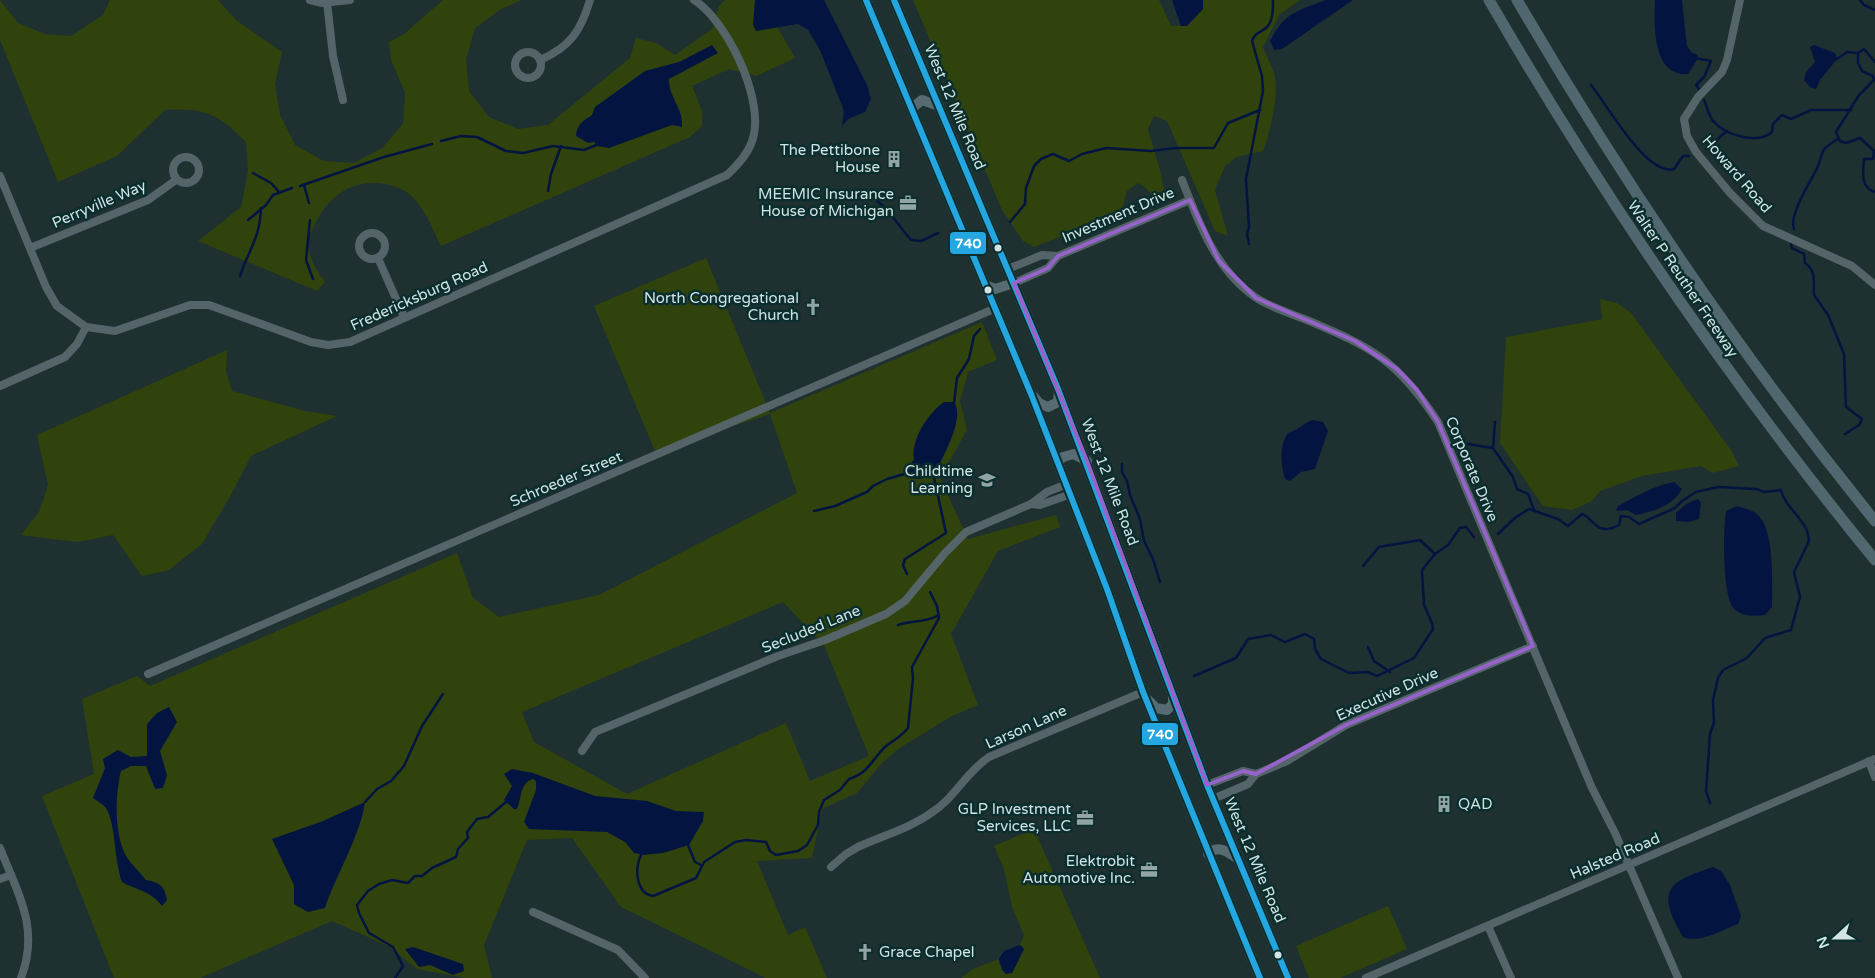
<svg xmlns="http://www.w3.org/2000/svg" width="1875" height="978" font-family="'Varela Round',sans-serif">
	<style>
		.green { fill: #31430d; fill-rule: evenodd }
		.water { fill: #031441 }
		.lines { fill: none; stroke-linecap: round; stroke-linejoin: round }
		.stream { stroke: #031441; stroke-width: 2.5 }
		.minor { stroke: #546469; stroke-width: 8 }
		.major { stroke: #566c72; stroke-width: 10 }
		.highway { stroke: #51676f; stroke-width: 11 }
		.bus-1-casing { stroke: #0a2e2d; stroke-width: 10 }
		.bus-1 { stroke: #24a6e1; stroke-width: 6 }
		.marked { fill: none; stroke: #9563ca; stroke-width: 4; stroke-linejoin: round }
		.bus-dot { fill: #d1e3e2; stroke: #0a2e2d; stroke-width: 2 }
		.labels { text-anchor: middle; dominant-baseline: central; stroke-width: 5; stroke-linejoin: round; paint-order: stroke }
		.street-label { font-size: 15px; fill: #d1e3e2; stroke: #0a2e2d }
		.poi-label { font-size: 15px; fill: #d1e3e2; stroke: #0a2e2d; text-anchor: end }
		.line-badge { stroke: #0a2e2d; stroke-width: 2 }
		.badge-label { font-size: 14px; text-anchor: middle; font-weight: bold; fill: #fff }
	</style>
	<rect width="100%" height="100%" fill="#1e3030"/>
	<g class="green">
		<path d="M0 0 18 23 45 34 71 36 103 15 110 0H218L236 20 282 52 275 84 280 115 295 145 324 161 354 163 382 148 403 124 405 93 391 60 389 42 404 34 443 0H522L501 9 475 28 466 60 469 91 489 117 518 129 548 125 630 58 636 38 656 43 675 55 712 29 719 6 725 0H762L795 58 756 76 729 69 692 86 702 111V126L690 137 441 246C432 228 422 200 403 190 367 172 331 189 315 224 313 229 308 236 308 241 308 257 316 270 325 282L317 291 198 241 241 207 248 171 246 142C216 113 206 108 165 110L117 156 58 182 0 40Z"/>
		<path d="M913 0H1159L1171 26 1187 25 1203 9V0H1300L1279 15 1263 47C1266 56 1271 64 1274 73 1280 94 1270 131 1263 151L1237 157 1225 166 1219 180 1215 190 1228 236 1215 231 1167 121 1154 116 1148 129 1161 174 1165 196 1155 199 1146 188 1138 183 1127 191 1121 213 1034 247 1023 241 1002 210Z"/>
		<path d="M706 258 770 413 982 322 997 360 968 372 960 401 967 430 940 478 968 539 1056 515 1060 527 998 551 951 634 978 705 952 716 898 749 881 764 857 793 822 809 812 858 757 861 788 935 805 927 827 978H766L621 907 572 838 527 840 484 945 492 978H465L417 969 390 947 332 921 200 978H114L42 796 94 774 82 699 137 676 150 686 457 553 473 598 499 617 599 595 797 493 770 414 655 451 594 306ZM783 602 824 645 869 756 810 781 786 723 627 794 534 742 522 712Z"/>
		<polygon points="1600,299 1617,303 1631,313 1731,450 1739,466 1712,473 1701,466 1642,476 1600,491 1592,501 1572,510 1543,506 1500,443 1506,337 1602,319"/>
		<polygon points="227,350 226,371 232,391 305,411 337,416 251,456 232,493 202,544 169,570 142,576 113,535 77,542 21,535 39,512 48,485 37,435"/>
		<polygon points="1034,829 1100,978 961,978 973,969 999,959 999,964 1012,973 1024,949 1020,945 1024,935 1012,907 1004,869 994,846"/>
		<polygon points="1388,906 1407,949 1340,978 1309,978 1296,946"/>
	</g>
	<g class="water">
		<polygon points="755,0 824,0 867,85 871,99 865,112 848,119 842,126 844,111 820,50 808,30 798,24 756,31 753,25"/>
		<polygon points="1172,0 1203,0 1203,9 1187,26 1181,26"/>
		<path d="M1326 0H1353L1282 49 1274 50 1270 41C1285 12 1297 11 1326 0Z"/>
		<path d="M1655 0H1682L1687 46 1692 53 1698 55 1697 60 1688 74C1652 77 1654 23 1655 0Z"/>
		<path d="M712 45 718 53 669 79C668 96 684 109 682 127L672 125 609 148 597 146 594 142 588 143 576 136C576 125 584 120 592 115L595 107 645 71 679 62Z"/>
		<polygon points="1814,45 1835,53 1837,59 1820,80 1816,89 1810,87 1804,80 1806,72 1815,62 1810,47"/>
		<path d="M944 402H954C966 419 941 459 934 476L919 479 909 478 906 467 914 460C910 441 928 413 944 402Z"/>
		<path d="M1312 420 1323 422 1328 431 1315 469 1301 472 1290 481 1285 479C1281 465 1279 445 1288 433 1298 430 1303 424 1312 420Z"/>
		<path d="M1674 482 1682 489C1672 506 1655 511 1636 515L1627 510 1616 511 1618 506C1637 496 1653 486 1674 482Z"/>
		<path d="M1698 499 1701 503 1699 519 1688 522 1676 521V513C1683 506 1688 502 1698 499Z"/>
		<path d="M1737 506C1743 508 1753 510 1758 515 1775 531 1772 584 1772 607L1765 615C1755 616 1744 617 1735 610 1722 600 1723 529 1726 511Z"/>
		<path d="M169 707 177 722 160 751 167 775 163 788 155 789 146 766H131L121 771C115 795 114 834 126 856 131 864 140 872 146 880 159 882 165 886 167 900L162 906C148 889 140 892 122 882 114 861 116 824 106 808 103 804 97 801 93 798L105 768 103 759 118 750 131 757 147 756V724L157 713Z"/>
		<path d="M512 769 533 773 595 796 647 801 676 811 704 812 703 821 689 845 663 853 643 855 634 853 625 842 607 832 529 829 524 822 536 790V781L533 779C519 783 522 799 517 809H514L504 800 512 786 504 774Z"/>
		<path d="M365 802C361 834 336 875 325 908L308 912 294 904V885L272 839 323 821Z"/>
		<path d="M1713 867 1721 871 1730 885 1741 916 1738 924C1722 930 1700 944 1683 937 1657 891 1665 883 1713 867Z"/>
		<polygon points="1020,945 1024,949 1012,973 1006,974 1002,970 999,959 1004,951"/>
		<polygon points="413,947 463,964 464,971 453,975 430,965 419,967 405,949"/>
	</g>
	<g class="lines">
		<g class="stream">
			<polyline points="1860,0 1864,5 1875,10"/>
			<polyline points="1695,58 1711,61 1704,77 1696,85 1699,89"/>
			<polyline points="1837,59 1847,52 1858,53"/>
			<path d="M1875 62 1864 49 1858 53V63L1862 71 1873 76 1874 80 1859 95 1836 132 1840 141 1846 143 1860 138 1874 151 1873 159H1864C1863 171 1860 188 1875 192"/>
			<path d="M1591 85C1606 103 1647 177 1674 169L1683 156H1689"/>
			<path d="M1704 100C1707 106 1709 117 1714 122 1726 135 1757 145 1772 132L1773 124 1782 115 1791 119 1811 110H1851"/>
			<polyline points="441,141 461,136 477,137 506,151 523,153 553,146 584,150 599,144"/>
			<polyline points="1706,149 1727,131"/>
			<polyline points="253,173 271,183 279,192"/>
			<polyline points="304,185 309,203"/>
			<polyline points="300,186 384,157 432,144"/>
			<polyline points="548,191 551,174 561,146"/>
			<polyline points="874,198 887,210 911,240 921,241 938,233"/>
			<polyline points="248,220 266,205 273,195 292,188"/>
			<polyline points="310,220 306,260 313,279"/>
			<polyline points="1010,222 1025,204 1026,188 1034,166 1041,159 1053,154 1069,161 1082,154 1106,148 1151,151 1175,148 1214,148 1228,123 1260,110"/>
			<path d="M1794 229C1788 215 1812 180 1818 166 1820 161 1821 156 1823 151 1827 145 1832 143 1838 139"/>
			<path d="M1249 244 1247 234 1249 227 1246 179 1263 91 1262 76 1252 41C1255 32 1261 33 1267 27 1273 21 1273 9 1273 0"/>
			<path d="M1791 244 1792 248 1804 254 1805 263C1817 271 1813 283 1814 295L1828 315 1844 354 1846 407 1862 419 1859 425 1845 434"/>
			<path d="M240 276C249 249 260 238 261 208"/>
			<polyline points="954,403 957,378 969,359 974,336 980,329"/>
			<polyline points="1461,443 1493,448 1513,477 1517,489 1528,494 1534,510"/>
			<polyline points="1493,448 1495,422"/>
			<polyline points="1122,464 1122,472 1127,481 1130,495 1140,519 1144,541 1153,559 1160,582"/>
			<polyline points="814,511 835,506 867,492 873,486 887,479 908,473"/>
			<path d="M1498 534 1516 517 1529 509 1558 519 1568 526 1582 514C1595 519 1596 537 1619 525L1621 516 1629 517 1639 524 1675 508 1682 501 1696 492 1718 487 1756 489 1765 492 1781 490C1785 509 1808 519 1809 541L1794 572 1800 597 1791 630 1765 638 1747 658 1723 670 1718 678 1713 700 1714 723 1710 734 1707 778 1706 791 1710 803"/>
			<polyline points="1363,566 1379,547 1420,540 1435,554"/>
			<polyline points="907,574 903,565 905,559 946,533 933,473"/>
			<path d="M898 625C912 620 927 623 939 615"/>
			<polyline points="1368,647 1374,661 1390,672"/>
			<polyline points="1194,676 1236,658 1248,639 1271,635 1285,642 1305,634 1314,639 1315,649 1321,659 1349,673 1368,672 1377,676 1414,658 1433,629 1432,623 1424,605 1422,570 1435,554 1448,545 1460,528 1466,527 1474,537"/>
			<polyline points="365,802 377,789 391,781 404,766 422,726 443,694"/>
			<polyline points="688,845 695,862 701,865"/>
			<path d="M641 855C635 868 635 893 653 896L696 878 704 862 735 842 746 840 766 842 770 851 776 855 798 851 807 845 818 825 819 812 824 800 840 790 849 779C869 773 872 759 886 746 894 740 902 736 908 728L913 678 912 667 939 618 937 606 930 592"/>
			<polyline points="395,978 403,966 393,947 369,933 359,913 357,905 368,891 379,884 392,880 408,883 415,876 422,876 432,868 456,857 458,849 468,838 467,832 477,819 488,817 506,802"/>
		</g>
		<g class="minor">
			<polyline points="310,0 322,3 350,0"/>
			<polyline points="1740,0 1727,60 1722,72 1698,97 1684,119 1687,136 1696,152 1730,193 1763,226 1852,266 1875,285"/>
			<polyline points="327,2 333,56 343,100"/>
			<circle cx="528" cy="65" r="13"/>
			<path d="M540 60C570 47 581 31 590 0"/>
			<circle cx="186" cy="170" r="13"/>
			<path d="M0 176 46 287 57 306 86 327 115 331 190 305H209L311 342 328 345 350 342 727 175C739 164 751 151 754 134 762 95 727 21 694 0"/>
			<path d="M1182 180C1199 223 1215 269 1255 297 1269 307 1290 313 1307 320 1373 348 1397 360 1438 422L1592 788 1615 833 1678 978"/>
			<circle cx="372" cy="246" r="13"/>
			<polyline points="30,248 148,200 176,180"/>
			<polyline points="378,258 404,317"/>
			<polyline points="1008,269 1042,255 1058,256"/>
			<polyline points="1014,283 1048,268 1058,256 1190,200"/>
			<polyline points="0,386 65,357 77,344 86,327"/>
			<polyline points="1031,504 1040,505 1071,494"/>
			<polyline points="148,674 996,308"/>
			<polyline points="582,751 595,732 778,656 825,640 886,614 905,601 945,553 966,532 1031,504 1047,492 1067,484"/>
			<polyline points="1869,761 1875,777"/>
			<polyline points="1207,785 1243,771 1256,774"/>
			<polyline points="1213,799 1248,784 1256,774 1287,761 1346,725 1533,646"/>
			<path d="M0 848C18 894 40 928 21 978"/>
			<path d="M831 867 846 854 858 847C882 836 910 828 931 813 955 798 966 772 989 757L1143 692"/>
			<polyline points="0,879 11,875"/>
			<polyline points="533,912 618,950 645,978"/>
			<polyline points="1488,926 1511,978"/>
			<polyline points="1366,978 1875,759"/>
		</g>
		<g class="major">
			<polyline points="866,0 1031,394 1107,589 1143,692 1260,978"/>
			<polyline points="894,0 1058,389 1207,785 1288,978"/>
			<polyline points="912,108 922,100 939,106"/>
			<polyline points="986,285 995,289 1014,283"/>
			<polyline points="1034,397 1039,403 1048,407 1058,402 1059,391"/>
			<polyline points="1058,461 1063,457 1074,454 1087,461"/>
			<polyline points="1148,700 1156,708 1167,710 1173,704 1173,696"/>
			<path d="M1208 854C1218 844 1228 852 1238 859"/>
		</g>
		<g class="highway">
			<path d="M1489 0C1603 197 1731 384 1875 560"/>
			<path d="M1517 0C1623 182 1742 357 1875 521"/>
		</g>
		<g class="bus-1-casing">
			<g id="bus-1">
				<polyline points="866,0 1031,394 1107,589 1143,692 1260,978"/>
				<polyline points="894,0 1058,389 1207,785 1288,978"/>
			</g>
		</g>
		<use href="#bus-1" class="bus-1"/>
	</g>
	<path class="marked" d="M1190 200 1219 261 1256 298 1355 341 1397 369 1417 390 1438 422 1533 646 1346 725 1256 774 1243 771 1207 785 1087 461 1014 283 1048 268 1058 256Z"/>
	<defs>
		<g id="building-bare" transform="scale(1.35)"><path d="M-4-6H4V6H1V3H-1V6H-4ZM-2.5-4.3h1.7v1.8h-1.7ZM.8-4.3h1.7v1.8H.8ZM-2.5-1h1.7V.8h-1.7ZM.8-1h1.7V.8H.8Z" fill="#92a4a4" stroke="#0a2e2d" stroke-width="2.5" paint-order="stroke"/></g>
		<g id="office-bare" transform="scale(1.35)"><path d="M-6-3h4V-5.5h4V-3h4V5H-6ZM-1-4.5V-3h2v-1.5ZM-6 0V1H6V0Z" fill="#92a4a4" stroke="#0a2e2d" stroke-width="2.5" paint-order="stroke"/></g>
		<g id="church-bare" transform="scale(1.35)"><path d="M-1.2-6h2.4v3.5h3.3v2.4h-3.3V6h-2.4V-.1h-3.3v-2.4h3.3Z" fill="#92a4a4" stroke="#0a2e2d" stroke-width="2.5" paint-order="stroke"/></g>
		<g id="school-bare" transform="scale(1.35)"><path d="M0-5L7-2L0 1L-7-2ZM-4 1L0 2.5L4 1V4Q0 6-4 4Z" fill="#92a4a4" stroke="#0a2e2d" stroke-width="2.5" paint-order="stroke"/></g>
	</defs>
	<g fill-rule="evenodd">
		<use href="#building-bare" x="894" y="159"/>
		<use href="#office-bare" x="908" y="203"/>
		<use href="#church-bare" x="813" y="307"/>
		<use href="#school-bare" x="987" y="480"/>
		<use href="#building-bare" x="1444" y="804"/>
		<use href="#office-bare" x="1085" y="818"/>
		<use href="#office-bare" x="1149" y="870"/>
		<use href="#church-bare" x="865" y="952"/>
	</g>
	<g class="bus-dot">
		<circle cx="998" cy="248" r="4.5"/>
		<circle cx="988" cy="290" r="4.5"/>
		<circle cx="1278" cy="955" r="4.5"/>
	</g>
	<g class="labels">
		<g class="street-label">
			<text transform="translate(955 107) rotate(67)">West 12 Mile Road</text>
			<text transform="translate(1737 174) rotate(49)">Howard Road</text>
			<text transform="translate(99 204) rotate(-23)">Perryville Way</text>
			<text transform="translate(1118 215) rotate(-23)">Investment Drive</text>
			<text transform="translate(1683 279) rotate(56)">Walter P Reuther Freeway</text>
			<text transform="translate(419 296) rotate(-24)">Fredericksburg Road</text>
			<text transform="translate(1472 469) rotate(67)">Corporate Drive</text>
			<text transform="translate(566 479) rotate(-23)">Schroeder Street</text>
			<text transform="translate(1110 482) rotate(69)">West 12 Mile Road</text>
			<text transform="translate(811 629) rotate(-22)">Secluded Lane</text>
			<text transform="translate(1387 694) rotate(-24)">Executive Drive</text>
			<text transform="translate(1026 727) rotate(-24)">Larson Lane</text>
			<text transform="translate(1615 856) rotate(-23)">Halsted Road</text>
			<text transform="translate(1255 860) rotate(67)">West 12 Mile Road</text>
		</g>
		<g class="poi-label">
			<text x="880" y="150">The Pettibone<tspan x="880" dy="17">House</tspan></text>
			<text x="894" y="194">MEEMIC Insurance<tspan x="894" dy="17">House of Michigan</tspan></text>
			<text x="799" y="298">North Congregational<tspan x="799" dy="17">Church</tspan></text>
			<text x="973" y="471">Childtime<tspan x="973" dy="17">Learning</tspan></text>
			<text x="1458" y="804" text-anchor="start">QAD</text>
			<text x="1071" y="809">GLP Investment<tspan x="1071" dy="17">Services, LLC</tspan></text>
			<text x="1135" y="861">Elektrobit<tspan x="1135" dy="17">Automotive Inc.</tspan></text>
			<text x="879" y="952" text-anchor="start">Grace Chapel</text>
		</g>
	</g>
	<g class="line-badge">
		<rect x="949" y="231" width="38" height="24" rx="5" fill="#24a6e1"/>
		<rect x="1141" y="722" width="38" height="24" rx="5" fill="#24a6e1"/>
	</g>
	<g class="badge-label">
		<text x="968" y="248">740</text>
		<text x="1160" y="739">740</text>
	</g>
	<g transform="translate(1835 938) rotate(249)" stroke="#0a2e2d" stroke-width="4" paint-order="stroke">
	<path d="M0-4L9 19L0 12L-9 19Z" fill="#d1e3e2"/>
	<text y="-8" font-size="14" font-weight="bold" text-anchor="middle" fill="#d1e3e2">N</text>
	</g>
</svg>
